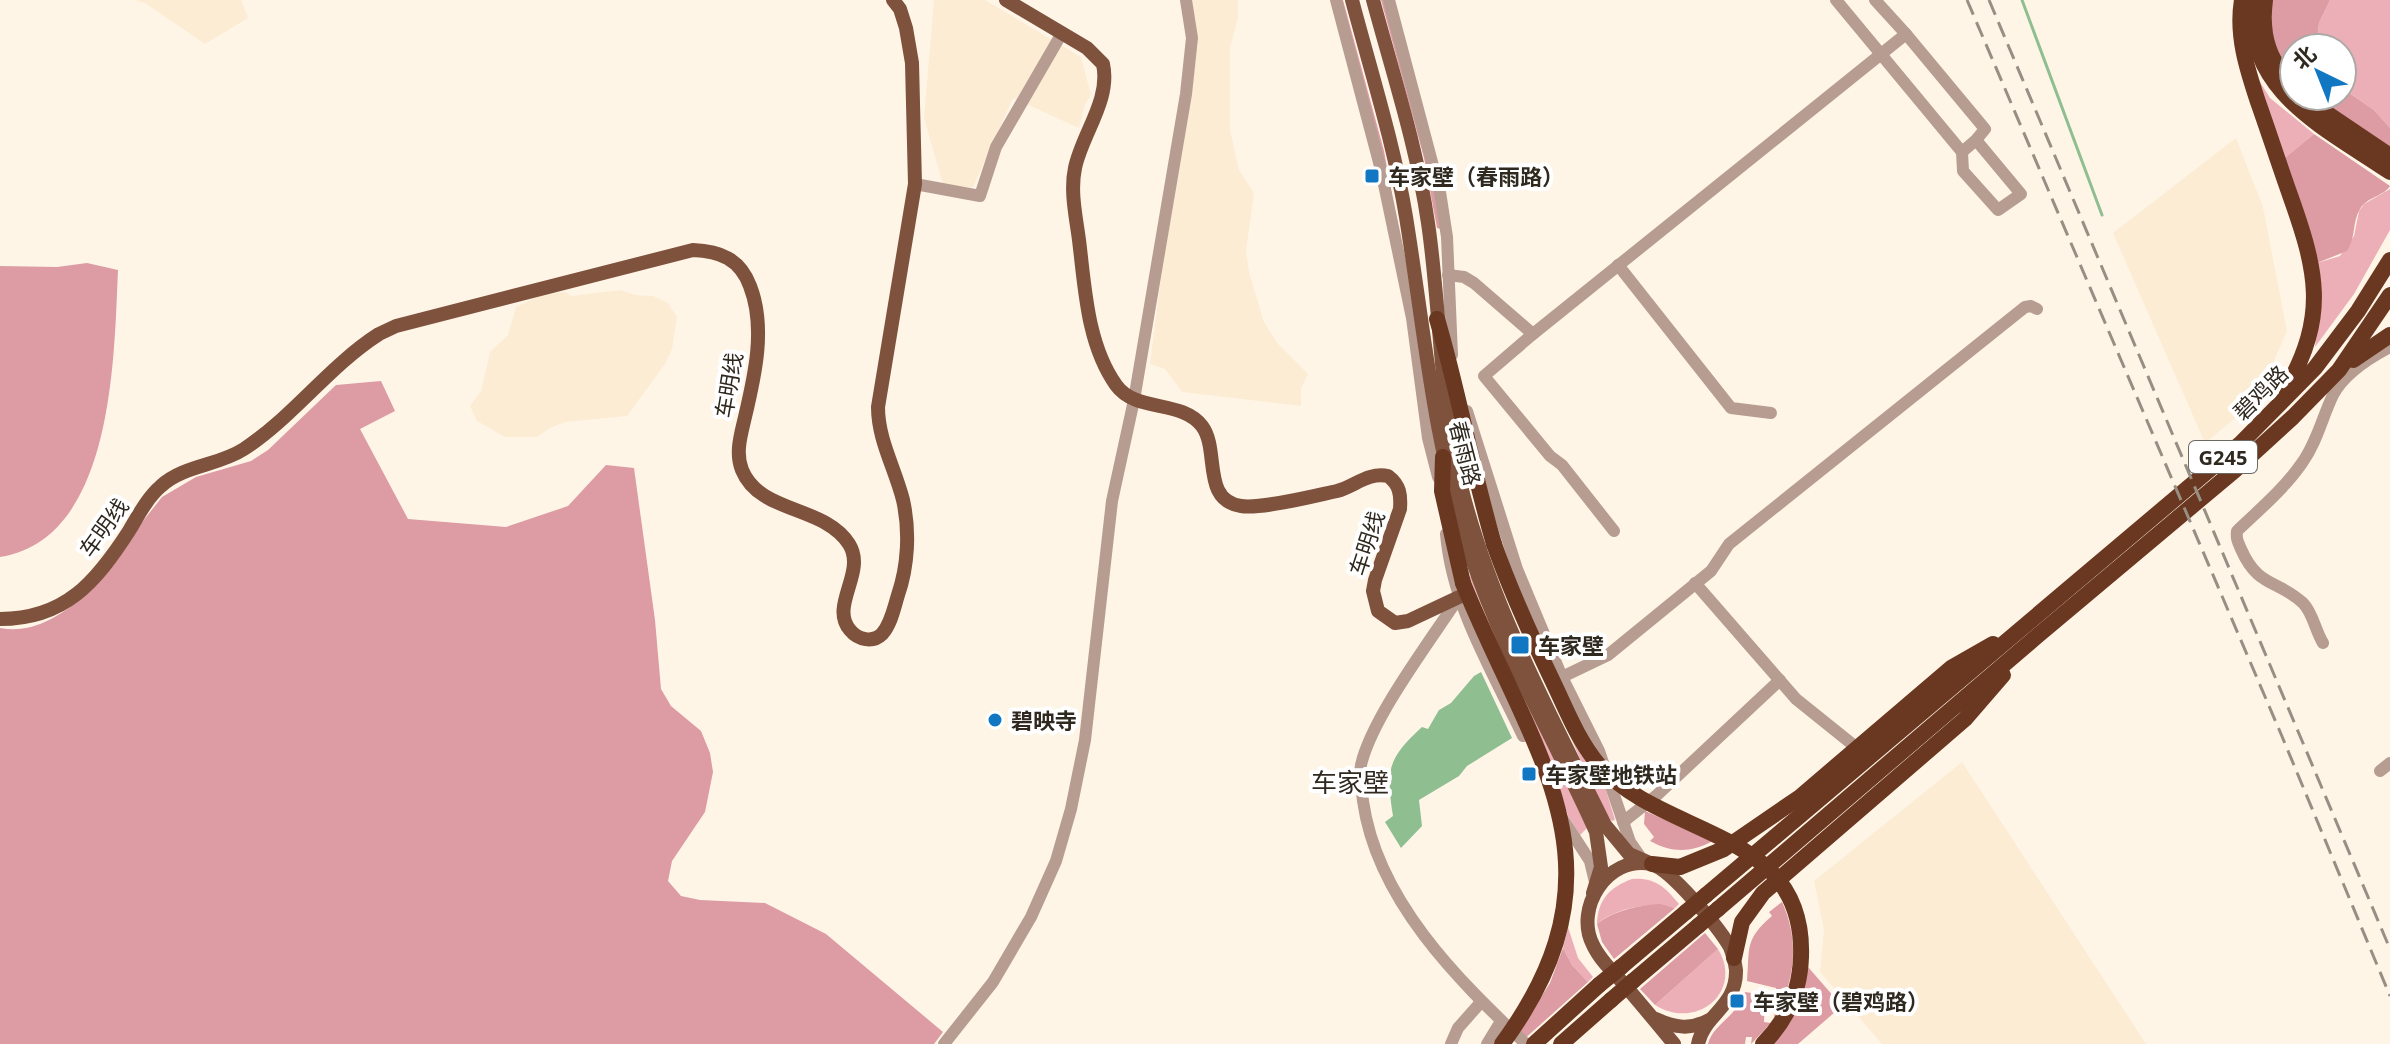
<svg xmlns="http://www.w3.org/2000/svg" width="2390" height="1044" font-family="'Open Sans','Noto Sans SC',sans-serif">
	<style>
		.built { fill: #fcecd4 }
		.green { fill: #edafb7 }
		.forest { fill: #dd9ba4 }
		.water { fill: #8fbe91 }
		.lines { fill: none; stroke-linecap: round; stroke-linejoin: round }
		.stream { stroke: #8fbe91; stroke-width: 3 }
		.minor { stroke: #b79c91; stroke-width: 12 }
		.major { stroke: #7f523e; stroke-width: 14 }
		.highway { stroke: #6a3720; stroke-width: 16 }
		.rail { stroke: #978f84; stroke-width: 3; stroke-dasharray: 16 8; stroke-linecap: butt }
		.highway-bridge { stroke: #6a3720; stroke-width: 16 }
		.poi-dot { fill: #1277c3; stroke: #fff; stroke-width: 3 }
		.labels { text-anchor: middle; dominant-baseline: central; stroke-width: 8; stroke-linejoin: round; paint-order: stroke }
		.shield { fill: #fff; stroke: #6d6963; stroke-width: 2 }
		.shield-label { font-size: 20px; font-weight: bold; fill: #2f2920 }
		.poi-label { font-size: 22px; font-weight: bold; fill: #2f2920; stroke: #fff; text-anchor: start }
		.street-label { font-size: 22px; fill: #2f2920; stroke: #fff }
		.quarter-label { font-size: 26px; fill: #2f2920; stroke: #fff }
	</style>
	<rect width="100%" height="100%" fill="#fef5e7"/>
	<g class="built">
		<polygon points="135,0 241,0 248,18 205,44 145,3"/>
		<polygon points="934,0 985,0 1081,57 1091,95 1085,104 1079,128 1013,98 973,187 944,188 924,118"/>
		<polygon points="1192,0 1238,0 1238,18 1230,48 1230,130 1239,170 1254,193 1246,251 1249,272 1264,322 1278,344 1308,374 1301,388 1301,406 1182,392 1165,369 1150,364 1165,245 1190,103 1198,43"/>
		<polygon points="2236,138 2263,207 2287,331 2269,372 2239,415 2205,443 2113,233"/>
		<polygon points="620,290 636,295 653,296 668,303 677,317 672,349 665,364 627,416 565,422 550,428 537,437 505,437 477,421 470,406 481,391 490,352 508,335 516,307 546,293 565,292 572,296"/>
		<polygon points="1962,762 2146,1044 1882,1044 1820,972 1824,930 1814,881"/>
	</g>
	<g class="green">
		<polygon points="2330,0 2390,0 2390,128 2374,110 2342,88 2342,48 2316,48 2319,23"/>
		<polygon points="2255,74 2270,98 2314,134 2282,160"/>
		<polygon points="2390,189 2390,230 2354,294 2315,347 2321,305 2317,263 2340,256 2354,236 2359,211 2364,204"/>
		<polygon points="1471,576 1587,828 1580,835 1568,816 1548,758 1469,577"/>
		<polygon points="1567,729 1603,780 1615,820 1611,821 1592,786"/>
		<path d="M1632 879C1655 877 1666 888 1679 904L1675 908C1651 902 1617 907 1597 924 1598 899 1610 887 1632 879Z"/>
		<polygon points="1568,927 1578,958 1593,977 1588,982 1572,965 1563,948"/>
		<path d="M1718 949C1744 992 1696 1031 1655 1005Z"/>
	</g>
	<g class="forest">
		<polygon points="1338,0 1343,0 1384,151 1400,239"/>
		<polygon points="1381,0 1386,0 1433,180 1441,229 1437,228 1424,158"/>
		<polygon points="2272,0 2330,0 2319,23 2316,48 2294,48 2294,83 2272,38"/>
		<polygon points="2342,88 2374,110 2390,128 2390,154 2308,96 2342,96"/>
		<path d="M2314 134 2390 186C2384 196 2367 197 2360 209 2352 222 2356 238 2347 251L2317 263 2282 160Z"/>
		<path d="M87 263 118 270C114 358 114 539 0 557V266L57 267Z"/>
		<path d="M381 381 395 411 360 429 408 519 506 527 568 506 606 465 634 468 655 620 661 689 671 706 701 731 710 753 713 772 705 812 672 861 668 881 681 896 700 900 765 903 826 934 943 1032 934 1044H0V628C32 634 58 617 82 598L162 497 196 477 251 461 268 450 336 385Z"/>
		<path d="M1645 811 1713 841C1690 853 1672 853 1650 841L1654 837 1644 824Z"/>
		<path d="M1782 902C1800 941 1795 982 1774 1019L1776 988 1747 981C1750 948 1744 940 1772 916L1769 912Z"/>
		<path d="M1660 904 1675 908 1614 959 1602 942 1597 924C1612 911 1640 905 1660 904Z"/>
		<polygon points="1705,933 1718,949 1655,1005 1640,989"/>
		<polygon points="1563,948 1572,965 1588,982 1522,1041 1516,1036 1550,983"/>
		<polygon points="1808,967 1842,1006 1798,1044 1773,1044"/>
		<path d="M1745 992 1765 995 1764 1022 1771 1023 1751 1044 1752 1037H1746L1745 1044H1708C1713 1024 1736 1018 1745 992Z"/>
	</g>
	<path class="water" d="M1481 672 1512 738 1467 766 1459 776 1419 800 1422 826 1401 848 1385 822 1393 816C1386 770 1387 759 1422 727L1428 729 1439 710 1451 703 1474 676Z"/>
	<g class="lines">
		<polyline class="stream" points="2022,0 2102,215"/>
		<g class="minor">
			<polyline points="1336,0 1381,170 1412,318 1428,438 1438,477"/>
			<polyline points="1389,0 1440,192 1447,237 1452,355"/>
			<polyline points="1836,0 1962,152"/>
			<polyline points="1875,0 1906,34"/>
			<polyline points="915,184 980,196 996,147 1062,33"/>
			<polyline points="1618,265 1731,408 1771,413"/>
			<polyline points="1448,275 1464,277 1474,283 1533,334"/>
			<polyline points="1467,411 1517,569 1562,677 1599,751 1630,842 1641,858"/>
			<polyline points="1614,531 1562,465 1550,456 1484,376 1533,334 1906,34 1985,129 1976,140 2021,194 1998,210 1963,171 1962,152 1976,140"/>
			<path d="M1446 534C1452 606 1493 672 1523 736"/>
			<polyline points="1695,583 1796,699 1857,748"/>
			<path d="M1459 597C1431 640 1372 717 1361 765 1359 776 1362 790 1363 801 1377 900 1457 979 1526 1044"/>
			<path d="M2323 643C2315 630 2313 613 2303 603 2277 579 2258 588 2241 549 2238 542 2236 539 2237 531 2259 510 2284 489 2302 463 2317 442 2322 418 2333 395 2344 374 2369 358 2390 347"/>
			<polyline points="1562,677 1608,655 1711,571 1729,544 2025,307 2031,306 2037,309"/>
			<polyline points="2380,771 2390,763"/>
			<polyline points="1562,818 1590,861 1595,882"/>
			<polyline points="1623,822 1657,795 1780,680"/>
			<polyline points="944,1044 993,982 1031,917 1056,861 1071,809 1085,740 1112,501 1134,400 1186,94 1192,38 1186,0"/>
			<polyline points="1451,1044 1458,1028 1481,1002"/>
			<polyline points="1487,1044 1501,1021"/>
		</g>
		<g class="major">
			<path d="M1006 0 1087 48 1103 64C1111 100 1082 134 1075 168 1070 191 1076 217 1079 240 1085 288 1087 344 1116 385 1136 413 1181 399 1202 426 1220 450 1201 500 1241 506 1263 509 1314 496 1337 491 1355 486 1368 472 1388 476 1400 485 1401 495 1400 509L1375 580 1373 591 1378 611 1395 623 1408 621 1459 597"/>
			<path d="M1352 0C1371 72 1394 144 1406 217 1425 334 1433 442 1471 556 1503 652 1555 740 1596 832L1601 867 1593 893"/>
			<path d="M1373 0C1393 74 1417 147 1428 223 1441 312 1439 398 1461 486 1491 605 1551 716 1605 825L1629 854 1652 864"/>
			<path d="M0 619C65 619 96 582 129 531 138 516 147 498 161 486 184 465 218 466 244 449 293 417 329 366 379 334L396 326 693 250C720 251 740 259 750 286 766 327 755 375 745 417 741 434 735 453 742 470 760 514 824 505 849 544 867 572 829 606 850 630 858 640 873 643 882 634 891 624 894 608 898 595 908 566 910 531 903 500 895 468 878 440 878 407L915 184 912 63 906 28 900 9 893 0"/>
			<path d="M1656 1019C1675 1028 1691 1030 1709 1020"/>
			<path d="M1674 1044C1657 1023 1640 1003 1623 983 1613 972 1600 960 1593 945 1574 909 1607 855 1651 864 1671 869 1719 928 1730 947 1733 955 1735 962 1736 970 1737 1007 1704 1014 1698 1044"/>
		</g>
		<g class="highway">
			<path d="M2242 0C2236 35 2247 69 2258 102 2269 133 2279 164 2290 195 2317 271 2328 315 2286 389"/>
			<path d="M2252 0C2245 92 2324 127 2390 172"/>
			<path d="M2265 0C2260 39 2270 60 2294 89"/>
			<polyline points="2301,96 2390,156"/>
			<path d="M1437 319C1459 393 1472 470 1494 544"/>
			<polyline points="2353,360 2390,335"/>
			<polyline points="1443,457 1442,491 1463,583"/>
			<polyline points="1652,864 1680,867 1724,849 1800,797 1951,668 1993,644"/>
			<polyline points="1706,895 2241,443 2315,368 2358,311 2390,260"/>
			<polyline points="1718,909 2036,637 2235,470 2293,417 2339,370 2390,295"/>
			<polyline points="1734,958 1742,922 1763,893 1965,719 2003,675"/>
			<polyline points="1621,967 1686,912"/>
			<polyline points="1633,981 1698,926"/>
			<polyline points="1534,1044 1599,985"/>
			<polyline points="1561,1044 1611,1000"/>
		</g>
		<g class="rail">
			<polyline points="1967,0 2281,734 2390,996"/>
			<polyline points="1989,0 2390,949"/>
		</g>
		<g class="highway-bridge">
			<path d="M1494 544C1511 593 1532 638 1554 684 1567 711 1578 740 1598 764 1662 839 1806 827 1801 957 1800 990 1787 1020 1763 1044"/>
			<path d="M1463 583C1533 756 1634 865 1502 1044"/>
			<polyline points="1686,912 1706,895"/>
			<polyline points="1698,926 1718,909"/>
			<polyline points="1599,985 1621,967"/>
			<polyline points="1611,1000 1633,981"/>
		</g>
	</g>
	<g class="poi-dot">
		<rect x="1364" y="168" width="16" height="16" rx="4"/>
		<rect x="1510" y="635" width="20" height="20" rx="4"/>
		<circle cx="995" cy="720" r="8"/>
		<rect x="1521" y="766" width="16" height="16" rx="4"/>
		<rect x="1729" y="993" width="16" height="16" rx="4"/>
	</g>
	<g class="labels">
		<rect class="shield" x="2189" y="441" width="68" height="32" rx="6"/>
		<g class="shield-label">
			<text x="2223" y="457">G245</text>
		</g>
		<g class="poi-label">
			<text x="1388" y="176">车家壁（春雨路）</text>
			<text x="1538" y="645">车家壁</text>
			<text x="1011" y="720">碧映寺</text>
			<text x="1545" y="774">车家壁地铁站</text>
			<text x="1753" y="1001">车家壁（碧鸡路）</text>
		</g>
		<g class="street-label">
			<text transform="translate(728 385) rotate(-80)">车明线</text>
			<text transform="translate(2260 392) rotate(-45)">碧鸡路</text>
			<text transform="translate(1466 453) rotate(76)">春雨路</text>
			<text transform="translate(103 527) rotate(-54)">车明线</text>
			<text transform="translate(1366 543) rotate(-72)">车明线</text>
		</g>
		<g class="quarter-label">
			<text x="1350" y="782">车家壁</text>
		</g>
	</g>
	<g transform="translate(2318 72) rotate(317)"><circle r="38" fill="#ffffff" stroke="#aca9a6" stroke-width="2"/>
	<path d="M0-6L14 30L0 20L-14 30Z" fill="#1277c3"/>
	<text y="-12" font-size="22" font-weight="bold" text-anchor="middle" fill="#2f2920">北</text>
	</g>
</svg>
